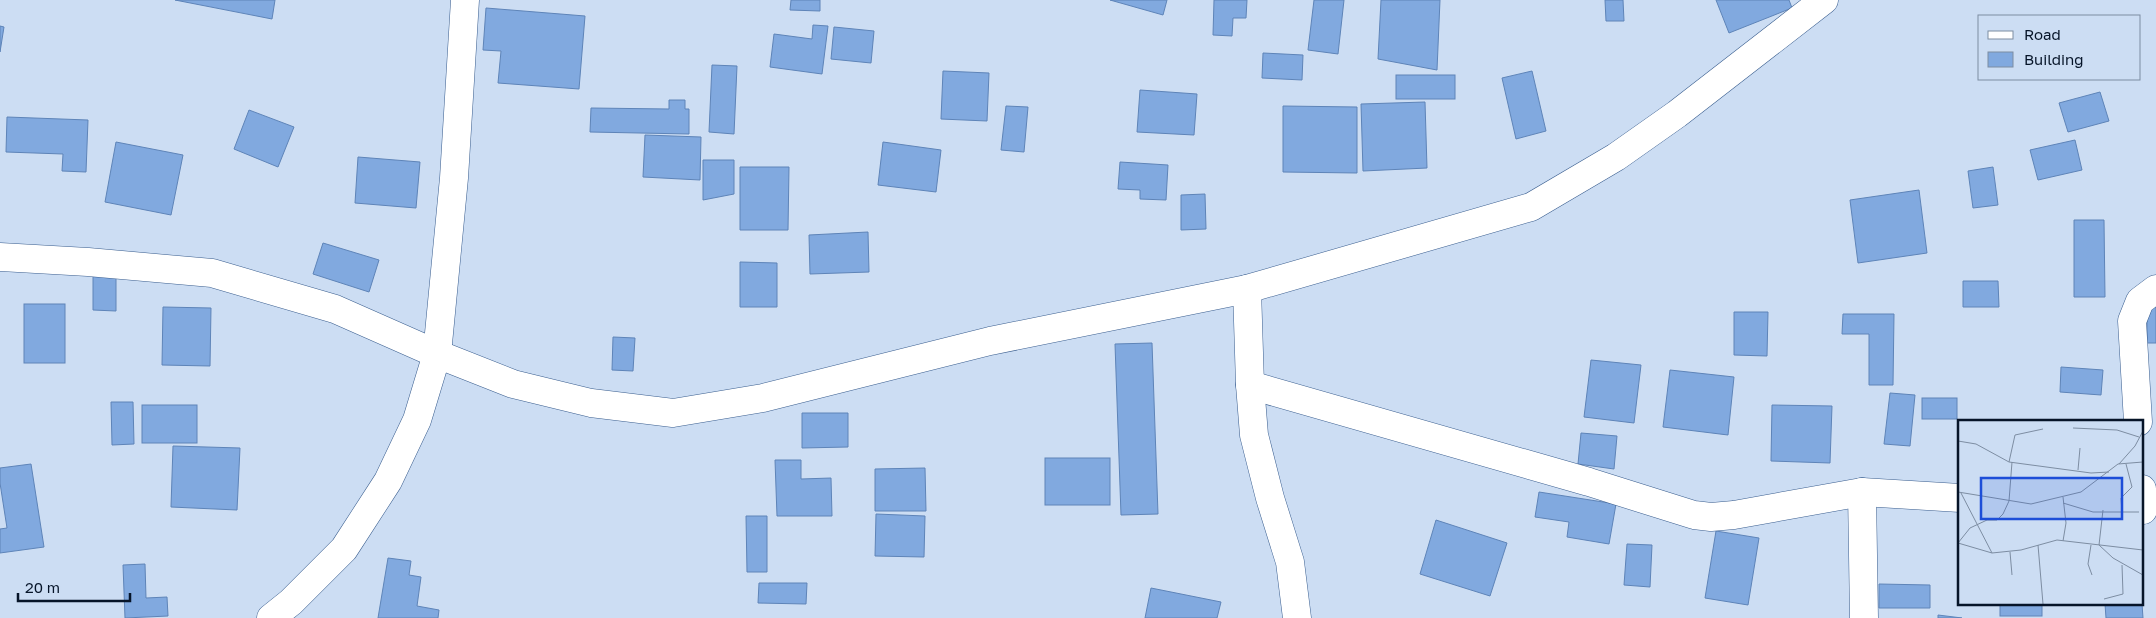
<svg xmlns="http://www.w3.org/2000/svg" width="2156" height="618" font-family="'Golos Text',sans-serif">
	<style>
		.building { fill: #81a9df; stroke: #5e84b8 }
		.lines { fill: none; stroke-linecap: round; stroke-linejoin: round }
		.minor-casing { stroke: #3a5e8f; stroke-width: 29 }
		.minor { stroke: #fff; stroke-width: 28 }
		.inset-road { fill: none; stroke: #7d8da2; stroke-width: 1 }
		.view { fill: #1d4ed8; fill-opacity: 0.15; stroke: #1d4ed8; stroke-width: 2.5 }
		.inset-edge { fill: none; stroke: #061428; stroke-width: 2.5 }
	</style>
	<rect width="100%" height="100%" fill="#ccddf3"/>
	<g class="building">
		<polygon points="175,0 275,0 272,19"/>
		<polygon points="791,0 820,0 820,11 790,10"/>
		<polygon points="1110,0 1167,0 1163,15"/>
		<polygon points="1214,0 1247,0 1246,18 1233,18 1232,36 1213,35"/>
		<polygon points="1314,0 1344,0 1338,54 1308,50"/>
		<polygon points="1381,0 1440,0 1437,70 1378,59"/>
		<polygon points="1605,0 1623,0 1624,21 1606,21"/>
		<polygon points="1716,0 1789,0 1792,8 1729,33"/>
		<polygon points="486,8 585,16 579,89 498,83 501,51 483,50"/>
		<polygon points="813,25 828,26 822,74 770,67 774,34 812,39"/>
		<polygon points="0,26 4,27 0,52"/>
		<polygon points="834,27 874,31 871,63 831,59"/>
		<polygon points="1263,53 1303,55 1302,80 1262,78"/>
		<polygon points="712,65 737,66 734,134 709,132"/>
		<polygon points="943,71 989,73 987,121 941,119"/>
		<polygon points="1532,71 1546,131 1516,139 1502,78"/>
		<rect x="1396" y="75" width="59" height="24"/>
		<polygon points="1140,90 1197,94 1194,135 1137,132"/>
		<polygon points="2100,92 2109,121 2068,132 2059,103"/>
		<polygon points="669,100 685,100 685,109 689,109 689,134 590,132 591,108 669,109"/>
		<polygon points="1425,102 1427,168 1363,171 1361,104"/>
		<polygon points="1006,106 1028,107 1024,152 1001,150"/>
		<polygon points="1283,106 1357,107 1357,173 1283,172"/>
		<polygon points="249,110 294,127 278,167 234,149"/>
		<polygon points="7,117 88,120 86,172 62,171 63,154 6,152"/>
		<polygon points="645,135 701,137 700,180 643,177"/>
		<polygon points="2075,140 2082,170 2038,180 2030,150"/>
		<polygon points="116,142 183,155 171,215 105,202"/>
		<polygon points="883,142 941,150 936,192 878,185"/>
		<polygon points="358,157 420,162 416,208 355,203"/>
		<polygon points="703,160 734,160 734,194 703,200"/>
		<polygon points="1120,162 1168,165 1166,200 1140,199 1140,190 1118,189"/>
		<polygon points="740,167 789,167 788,230 740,230"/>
		<polygon points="1993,167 1998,205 1973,208 1968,171"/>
		<polygon points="1919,190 1927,253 1858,263 1850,200"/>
		<polygon points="1205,194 1206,229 1181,230 1181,195"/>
		<polygon points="2074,220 2104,220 2105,297 2074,297"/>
		<polygon points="868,232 869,272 810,274 809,235"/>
		<polygon points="323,243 379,260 369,292 313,274"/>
		<polygon points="740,262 777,263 777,307 740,307"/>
		<polygon points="93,276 116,277 116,311 93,310"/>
		<polygon points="1963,281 1998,281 1999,307 1963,307"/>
		<rect x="24" y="304" width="41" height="59"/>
		<polygon points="163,307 211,308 210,366 162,365"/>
		<rect x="2147" y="307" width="9" height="36"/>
		<polygon points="1734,312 1768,312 1767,356 1734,355"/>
		<polygon points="1843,314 1894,314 1893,385 1869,385 1869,334 1842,334"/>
		<polygon points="613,337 635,338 633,371 612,370"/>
		<polygon points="1152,343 1158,514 1121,515 1115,344"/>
		<polygon points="1591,360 1641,365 1634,423 1584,417"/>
		<polygon points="2061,367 2103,370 2101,395 2060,392"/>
		<polygon points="1670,370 1734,377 1728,435 1663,427"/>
		<polygon points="1890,393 1915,395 1910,446 1884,444"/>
		<rect x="1922" y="398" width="35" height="21"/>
		<polygon points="111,402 133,402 134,444 112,445"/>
		<rect x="142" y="405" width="55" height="38"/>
		<polygon points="1772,405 1832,406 1830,463 1771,461"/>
		<polygon points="802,413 848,413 848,447 802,448"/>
		<polygon points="1581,433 1617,436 1614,469 1578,464"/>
		<polygon points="173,446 240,448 237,510 171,507"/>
		<rect x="1045" y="458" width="65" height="47"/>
		<polygon points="775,460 801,460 801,479 831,478 832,516 777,516"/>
		<polygon points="31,464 44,547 0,553 0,529 7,528 0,483 0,468"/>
		<polygon points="925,468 926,511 875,511 875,469"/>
		<polygon points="1539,492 1616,504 1609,544 1567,537 1569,522 1535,517"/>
		<polygon points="876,514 925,516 924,557 875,556"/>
		<polygon points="746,516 767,516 767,572 747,572"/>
		<polygon points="1436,520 1507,543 1490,596 1420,574"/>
		<polygon points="1716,531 1759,538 1748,605 1705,598"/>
		<polygon points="1627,544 1652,545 1650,587 1624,585"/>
		<polygon points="388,558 411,561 409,575 421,577 417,606 439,610 438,618 378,618"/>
		<polygon points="145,564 146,598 167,597 168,616 125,618 123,565"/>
		<polygon points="759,583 807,583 806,604 758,603"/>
		<polygon points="1879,584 1930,585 1930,608 1879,608"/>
		<polygon points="1151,588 1221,602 1217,618 1145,618"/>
		<rect x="2000" y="604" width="42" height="12"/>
		<polygon points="2105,604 2142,604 2143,618 2106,618"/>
		<polygon points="1938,615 1962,618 1938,618"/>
	</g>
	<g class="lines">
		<g class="minor-casing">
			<g id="minor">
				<polyline points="0,257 88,262 212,273 335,309 437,354 513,384 591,403 673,413 763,398 990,341 1247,289 1531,207 1616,157 1677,114 1824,0"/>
				<polyline points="1247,289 1250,385 1254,435 1270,498 1290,562 1297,618"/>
				<polyline points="1250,385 1589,482 1694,515 1711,517 1734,515 1862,492 1960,498"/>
				<polyline points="2138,422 2132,321 2140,301 2156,289"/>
				<polyline points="2142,489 2143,510"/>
				<polyline points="1862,492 1864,618"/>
				<polyline points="271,618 291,602 344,549 388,481 417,420 437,354 454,178 465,0"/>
			</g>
		</g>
		<use href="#minor" class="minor"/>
	</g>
	<g transform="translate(1958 420)">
		<rect width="185" height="185" fill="#ccddf3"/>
		<path class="inset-road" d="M115 8 159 10 181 17M0 21 18 24 51 42 133 53 151 52M51 42 57 15 85 9M161 44 177 26 185 11M120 50 122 28M0 72 73 84 123 72 160 44 185 42M3 73 34 133M105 83 135 92H181M145 90 141 125 155 138 185 155M164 92 163 78 174 67 168 44M105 121 108 103 105 77M0 123 34 133 63 130 99 120 185 130M0 123 12 108 29 100H39L45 94 51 81 54 42M80 125 85 184M133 125 130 144 134 155M52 132 54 155M146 179 165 174 164 145"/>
		<path class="view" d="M23 58H164V99H23Z"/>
		<rect width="185" height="185" class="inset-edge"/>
	</g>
	<rect x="1978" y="15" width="162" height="65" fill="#ccddf3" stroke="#7d8da2"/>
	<rect x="1988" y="31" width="25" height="8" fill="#ffffff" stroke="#7d8da2"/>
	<text x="2024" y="40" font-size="15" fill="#061428">Road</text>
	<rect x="1988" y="52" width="25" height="15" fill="#81a9df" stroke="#7d8da2"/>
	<text x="2024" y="65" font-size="15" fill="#061428">Building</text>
	<path d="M18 593v8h112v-8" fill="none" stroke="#061428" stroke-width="2.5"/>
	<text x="25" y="593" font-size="15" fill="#061428" stroke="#ccddf3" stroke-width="4" paint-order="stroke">20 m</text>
</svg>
